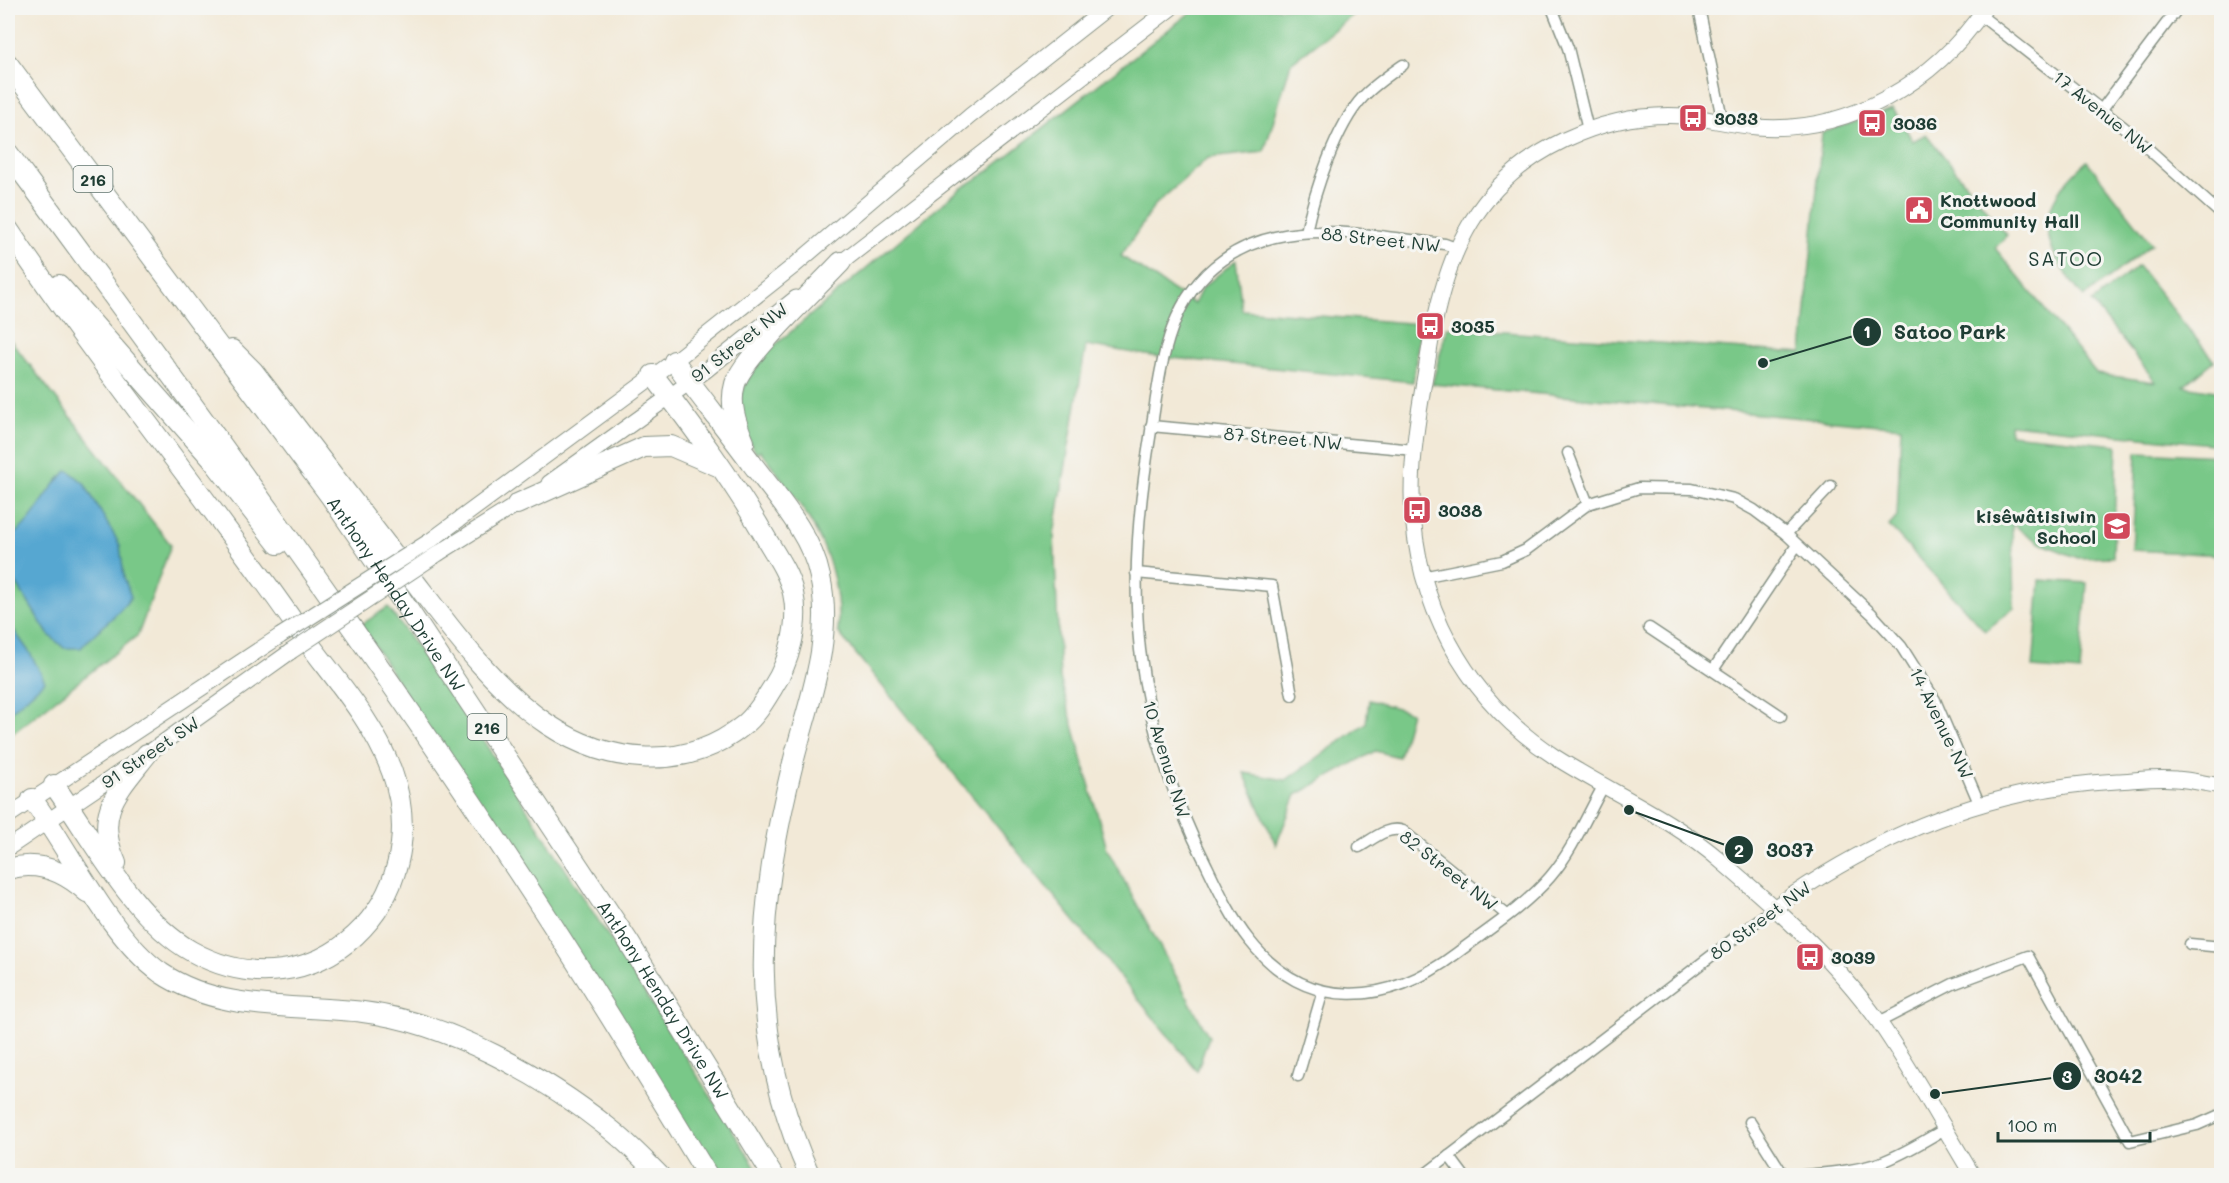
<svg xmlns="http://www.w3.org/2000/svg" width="2229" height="1183" font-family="Mali,sans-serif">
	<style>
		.green { fill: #79c888; stroke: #4c825e; stroke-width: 1.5 }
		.water { fill: #57a7d1; stroke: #3b7282; stroke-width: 1.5 }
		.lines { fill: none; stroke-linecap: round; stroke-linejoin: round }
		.street-casing { stroke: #889386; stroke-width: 13 }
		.secondary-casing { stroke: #889386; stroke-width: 17 }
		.highway-casing { stroke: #889386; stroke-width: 22 }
		.street { stroke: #fff; stroke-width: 10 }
		.secondary { stroke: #fff; stroke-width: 15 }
		.highway { stroke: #fff; stroke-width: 20 }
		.secondary-bridge-casing { stroke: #889386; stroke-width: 17; stroke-linecap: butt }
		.secondary-bridge { stroke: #fff; stroke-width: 15 }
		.labels { text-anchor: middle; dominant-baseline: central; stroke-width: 6; stroke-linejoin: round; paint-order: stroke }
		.shield { fill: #f6f6f2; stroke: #60746d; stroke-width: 1.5 }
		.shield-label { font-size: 16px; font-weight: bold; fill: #1f3d34 }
		.street-label { font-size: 18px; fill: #1f3d34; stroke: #f6f6f2 }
		.poi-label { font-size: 18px; font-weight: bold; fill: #1f3d34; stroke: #f6f6f2; text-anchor: start }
		.neighbourhood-label { font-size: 20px; letter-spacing: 1.5px; fill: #1f3d34; stroke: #f6f6f2 }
		.leader { fill: none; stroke: #1f3d34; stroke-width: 2 }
		.callout-dot { fill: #1f3d34; stroke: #f6f6f2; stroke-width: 2 }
		.mark-label { font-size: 18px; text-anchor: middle; font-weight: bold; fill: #fff }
		.callout-label { font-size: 20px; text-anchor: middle; font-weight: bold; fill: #1f3d34; stroke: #f6f6f2; stroke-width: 6; stroke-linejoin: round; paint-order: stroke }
	</style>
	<rect width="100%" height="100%" fill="#f6f6f2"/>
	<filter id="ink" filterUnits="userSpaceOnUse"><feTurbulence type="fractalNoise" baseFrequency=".0167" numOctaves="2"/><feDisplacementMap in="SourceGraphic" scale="12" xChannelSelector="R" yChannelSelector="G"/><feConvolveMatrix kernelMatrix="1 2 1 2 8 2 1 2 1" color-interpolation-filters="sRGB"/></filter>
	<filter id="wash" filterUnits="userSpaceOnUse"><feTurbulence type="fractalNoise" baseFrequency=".008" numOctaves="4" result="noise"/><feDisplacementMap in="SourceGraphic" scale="24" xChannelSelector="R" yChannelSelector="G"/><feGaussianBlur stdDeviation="1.35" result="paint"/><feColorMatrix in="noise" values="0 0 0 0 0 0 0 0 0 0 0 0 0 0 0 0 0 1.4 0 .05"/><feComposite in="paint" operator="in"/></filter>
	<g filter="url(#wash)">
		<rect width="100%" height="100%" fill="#f2e9d7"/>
		<g class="green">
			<path d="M1196 8H1362L1291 63 1264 152 1208 158 1155 205 1121 256 1194 304 1202 288 1236 260 1242 310 1421 324 1413 382 1152 356 1086 345 1054 535 1060 678 1107 849 1209 1037 1197 1071 838 632C842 553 805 510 760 450L756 453C730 407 737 390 768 351L960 189 983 175Z"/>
			<polygon points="1893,109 1913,141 1926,134 2007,235 1995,248 2097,374 2156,382 2092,302 2138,266 2214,361 2184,386 2221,392 2221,445 2010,424 2010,434 2117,445 2113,557 2078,558 2040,543 2012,524 2014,608 1985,631 1889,526 1897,517 1901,427 1432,384 1447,328 1802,353 1822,133"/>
			<path d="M2087 161 2152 244 2084 297C2039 245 2031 209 2087 161Z"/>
			<polygon points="8,337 171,545 138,635 8,737"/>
			<polygon points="2137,452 2221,456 2221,555 2132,550"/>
			<polygon points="2040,580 2087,583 2080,672 2033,668"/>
			<polygon points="388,607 483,740 761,1175 717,1175 361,625"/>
			<polygon points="1369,700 1411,712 1399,757 1375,751 1296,795 1276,845 1244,773 1286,780 1366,723"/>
		</g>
		<g class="water">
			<path d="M68 470 84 483 120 545 124 577 131 597C117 617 97 629 81 648H64L48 634 8 570V538C36 522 44 490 68 470Z"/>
			<polygon points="8,622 30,653 45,681 8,714"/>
		</g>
	</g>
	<g filter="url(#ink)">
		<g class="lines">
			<g class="street-casing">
				<g id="street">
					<polyline points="1552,8 1568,48 1588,130"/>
					<polyline points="1699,8 1723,123"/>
					<polyline points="1980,15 2126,129 2222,215"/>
					<polyline points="2102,109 2178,8"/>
					<path d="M1306 232C1314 193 1336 126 1363 97 1374 85 1389 75 1403 65"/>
					<path d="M1456 248 1445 244C1372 237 1287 214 1223 260 1166 300 1161 367 1151 431 1139 504 1132 575 1140 650 1149 726 1172 798 1207 866 1219 891 1232 919 1249 940 1307 1014 1389 1005 1457 953 1489 929 1524 907 1550 877 1573 850 1587 815 1604 785"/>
					<polyline points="1151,426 1415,450"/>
					<polyline points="1568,453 1588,504"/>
					<polyline points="1786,534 1831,486"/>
					<polyline points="1136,573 1272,586 1292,695"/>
					<polyline points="1422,577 1502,561 1526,550 1588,504 1639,488 1692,489 1734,499 1754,510 1786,534 1872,614 1901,646 1935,700 1979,803"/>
					<polyline points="1649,628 1781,716"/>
					<polyline points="1713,670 1797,545"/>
					<path d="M1359 847C1372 840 1388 825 1403 831L1507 915"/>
					<polyline points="2190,944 2222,947"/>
					<polyline points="1879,1022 1953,984 2028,956 2130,1141 2197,1125 2222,1114"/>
					<polyline points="1298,1076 1323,991"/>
					<polyline points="1750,1122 1784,1176"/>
					<polyline points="1449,1156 1464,1176"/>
					<polyline points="1423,1176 1774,908"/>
					<path d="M1794 1176C1823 1173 1854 1172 1882 1162 1904 1154 1924 1141 1945 1129"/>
				</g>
			</g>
			<g class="secondary-casing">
				<g id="secondary">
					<polyline points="834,268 1171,8"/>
					<polyline points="549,483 705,371 796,298"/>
					<polyline points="430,541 674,361 795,265 970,116 1107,8"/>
					<polyline points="439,553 527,498"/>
					<polyline points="8,816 280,636"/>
					<polyline points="8,848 147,754 290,652"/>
					<path d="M1774 908C1877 834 1990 788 2117 781 2136 780 2157 777 2176 779 2191 780 2207 784 2222 786"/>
					<path d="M1973 1176C1942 1125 1913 1071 1879 1022 1836 961 1778 910 1722 862 1672 818 1610 792 1555 757 1464 698 1413 600 1412 492 1412 441 1423 390 1431 340 1447 251 1478 181 1564 140 1602 122 1645 113 1686 116 1710 119 1733 125 1757 127 1849 134 1935 82 1985 8"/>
				</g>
			</g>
			<g class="highway-casing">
				<g id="highway">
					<path id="s1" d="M8 64 331 497 397 593 628 941 773 1176"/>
					<path d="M8 153C178 384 348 614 506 854 576 959 642 1068 708 1176"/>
					<path d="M8 229C99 365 203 492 297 627 330 674 372 717 392 772 438 900 315 1020 191 951 134 919 92 838 54 785"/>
					<polyline points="59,285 212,459 278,544"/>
					<path d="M232 350 253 371C304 437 354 503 405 569 447 623 490 686 547 724 607 764 686 773 744 725 756 716 765 700 773 687 789 663 800 623 793 593 789 574 777 557 767 540 734 482 694 428 653 375"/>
					<path d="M674 361C700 396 727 430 753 465 778 498 812 536 820 577 834 639 809 700 794 759 757 907 745 1032 810 1176"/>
					<path d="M744 442C736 423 729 404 735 384 743 357 819 286 841 262"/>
					<polyline points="517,504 644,447 671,446 720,467"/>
					<path d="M32 799C71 852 109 936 161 973 221 1013 295 1004 363 1012 448 1022 544 1076 610 1129 628 1143 644 1160 660 1176"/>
					<path d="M116 863C93 813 118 791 147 754"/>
					<path d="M8 869C38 860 65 872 87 892"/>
				</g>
			</g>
			<use href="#street" class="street"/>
			<use href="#secondary" class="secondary"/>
			<use href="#highway" class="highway"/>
			<g class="secondary-bridge-casing">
				<g id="secondary-bridge">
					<polyline points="280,636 430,541"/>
					<polyline points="290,652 439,553"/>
				</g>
			</g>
			<use href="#secondary-bridge" class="secondary-bridge"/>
		</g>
	</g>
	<defs>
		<g id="bus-square" transform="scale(1.5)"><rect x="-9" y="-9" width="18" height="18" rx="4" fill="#d1495b" stroke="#f6f6f2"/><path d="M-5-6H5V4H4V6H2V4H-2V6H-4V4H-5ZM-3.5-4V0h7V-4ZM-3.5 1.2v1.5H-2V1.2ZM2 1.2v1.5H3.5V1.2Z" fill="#fff"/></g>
		<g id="civic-square" transform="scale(1.5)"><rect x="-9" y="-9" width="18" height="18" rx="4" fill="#d1495b" stroke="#f6f6f2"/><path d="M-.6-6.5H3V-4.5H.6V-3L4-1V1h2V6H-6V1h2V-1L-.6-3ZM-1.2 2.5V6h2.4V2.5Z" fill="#fff"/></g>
		<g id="school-square" transform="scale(1.5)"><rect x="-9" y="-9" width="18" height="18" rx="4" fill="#d1495b" stroke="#f6f6f2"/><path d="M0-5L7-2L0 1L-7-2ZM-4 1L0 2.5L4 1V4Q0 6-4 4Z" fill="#fff"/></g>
	</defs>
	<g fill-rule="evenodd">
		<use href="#bus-square" x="1693" y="118"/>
		<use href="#bus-square" x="1872" y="123"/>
		<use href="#civic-square" x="1919" y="210"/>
		<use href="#bus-square" x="1430" y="326"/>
		<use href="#bus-square" x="1417" y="510"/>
		<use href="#school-square" x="2117" y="526"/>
		<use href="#bus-square" x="1810" y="957"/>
	</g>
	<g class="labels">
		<g class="shield">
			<rect x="73.5" y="166" width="39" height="26" rx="4.5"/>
			<rect x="467.5" y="714" width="39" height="26" rx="4.5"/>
		</g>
		<g class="shield-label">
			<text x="93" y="179">216</text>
			<text x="487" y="727">216</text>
		</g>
		<g class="street-label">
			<text transform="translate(2103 112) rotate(39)">17 Avenue NW</text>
			<text transform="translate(1381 239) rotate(6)">88 Street NW</text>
			<text transform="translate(739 342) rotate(-38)">91 Street NW</text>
			<text transform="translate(1283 438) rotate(5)">87 Street NW</text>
			<text stroke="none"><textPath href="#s1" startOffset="657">Anthony Henday Drive NW</textPath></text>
			<text transform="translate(1942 723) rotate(64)">14 Avenue NW</text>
			<text transform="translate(150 752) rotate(-34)">91 Street SW</text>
			<text transform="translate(1167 759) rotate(73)">10 Avenue NW</text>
			<text transform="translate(1449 870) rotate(38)">82 Street NW</text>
			<text transform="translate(1760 920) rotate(-36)">80 Street NW</text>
			<text stroke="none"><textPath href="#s1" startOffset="1143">Anthony Henday Drive NW</textPath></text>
		</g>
		<g class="poi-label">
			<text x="1714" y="118">3033</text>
			<text x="1893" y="123">3036</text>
			<text x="1940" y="200">Knottwood<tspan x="1940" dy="21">Community Hall</tspan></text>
			<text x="1451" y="326">3035</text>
			<text x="1438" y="510">3038</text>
			<text x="2096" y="516" text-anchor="end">kisêwâtisiwin<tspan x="2096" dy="21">School</tspan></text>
			<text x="1831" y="957">3039</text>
		</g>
		<g class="neighbourhood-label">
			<text x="2066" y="258">SATOO</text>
		</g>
	</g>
	<path class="leader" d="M1763 363L1867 332M1629 810L1739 850M1935 1094L2067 1076"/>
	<g class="callout-dot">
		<circle cx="1763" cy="363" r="6"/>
		<circle cx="1629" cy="810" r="6"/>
		<circle cx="1935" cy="1094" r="6"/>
		<circle cx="1867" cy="332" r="15"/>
		<circle cx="1739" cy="850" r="15"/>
		<circle cx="2067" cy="1076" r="15"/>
	</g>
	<g class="mark-label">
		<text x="1867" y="338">1</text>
		<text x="1739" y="857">2</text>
		<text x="2067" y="1083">3</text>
	</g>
	<g class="callout-label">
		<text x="1950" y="339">Satoo Park</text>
		<text x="1790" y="857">3037</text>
		<text x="2118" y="1083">3042</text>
	</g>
	<rect width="2229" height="1183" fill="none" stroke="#f6f6f2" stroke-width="30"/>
	<path d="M1998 1132v9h152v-9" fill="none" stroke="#1f3d34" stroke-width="3"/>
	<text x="2007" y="1132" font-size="18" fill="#1f3d34" stroke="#f6f6f2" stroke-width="4.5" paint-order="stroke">100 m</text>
</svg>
